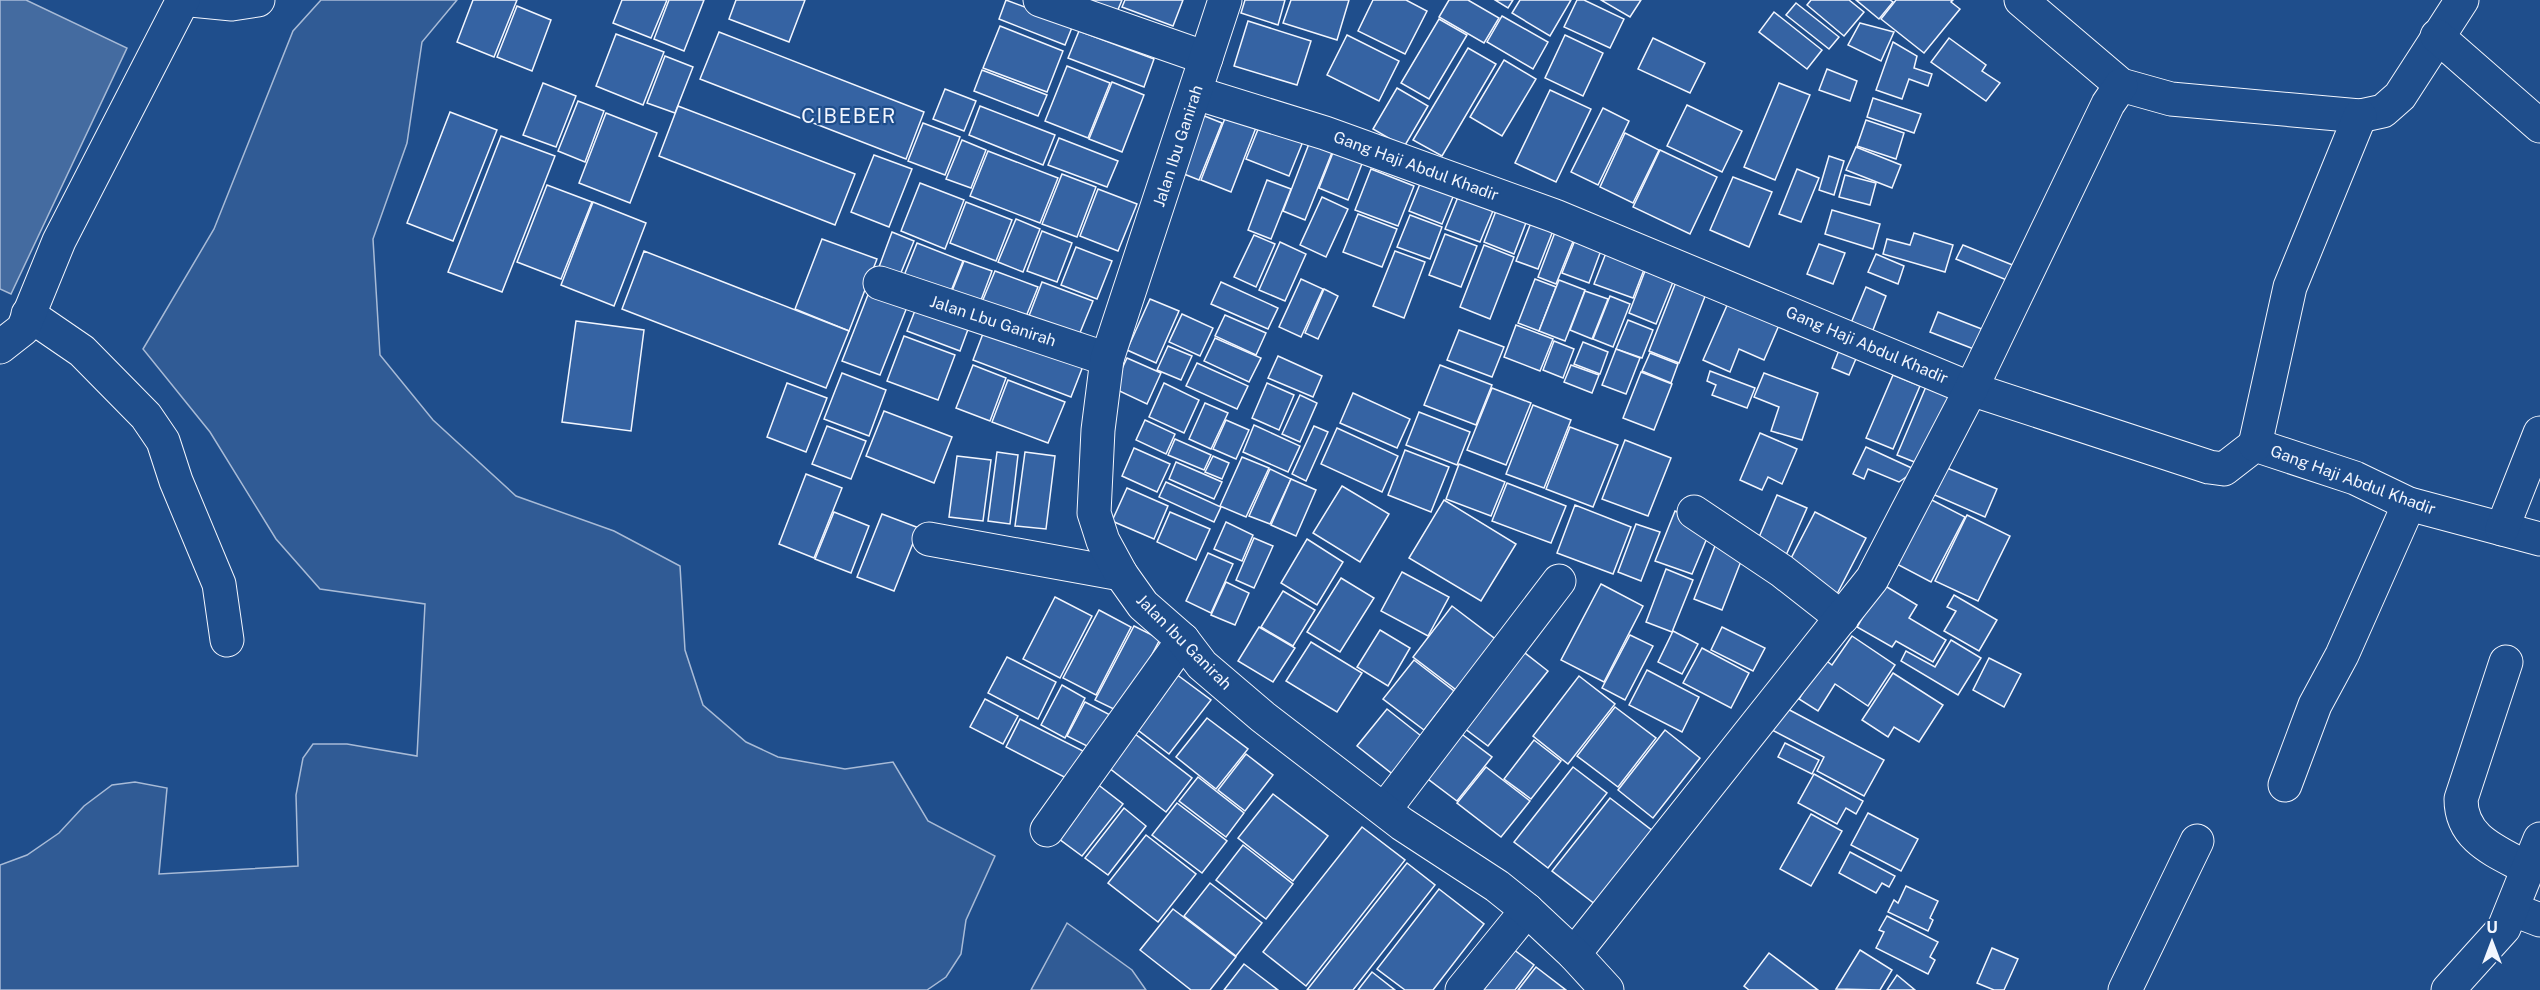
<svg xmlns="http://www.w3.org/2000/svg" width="2540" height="990" font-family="'Public Sans',sans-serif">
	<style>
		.built { fill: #305b95; stroke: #a8bbd7; stroke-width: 1.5 }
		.water { fill: #446ba0; stroke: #a8bbd7; stroke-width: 1.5 }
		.building { fill: #3563a3; stroke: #f2f6ff; stroke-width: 1.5 }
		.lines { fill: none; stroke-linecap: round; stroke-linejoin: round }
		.street-casing { stroke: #f2f6ff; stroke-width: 35 }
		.secondary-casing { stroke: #f2f6ff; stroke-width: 35 }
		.street { stroke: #1f4e8c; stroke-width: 33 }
		.secondary { stroke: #1f4e8c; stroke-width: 33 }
		.labels { text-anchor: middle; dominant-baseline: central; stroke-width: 4.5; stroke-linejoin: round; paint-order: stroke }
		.street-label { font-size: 16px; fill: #f2f6ff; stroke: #1f4e8c }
		.quarter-label { font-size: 20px; letter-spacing: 1.5px; fill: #f2f6ff; stroke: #1f4e8c }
	</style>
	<rect width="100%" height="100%" fill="#1f4e8c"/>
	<g class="built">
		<polygon points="321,0 457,0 422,42 407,143 373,239 380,355 433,420 516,496 614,531 680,566 685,650 703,705 746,742 778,757 845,769 893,762 928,821 995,856 966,920 961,954 946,977 927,990 0,990 0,865 27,855 59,833 84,806 112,785 135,782 167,788 159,874 298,866 296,795 303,758 313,744 347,744 417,756 425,604 320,589 276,539 210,432 143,349 214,229 293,31"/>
		<polygon points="1067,923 1132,970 1146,990 1031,990"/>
	</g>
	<polygon class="water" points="0,0 26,0 127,48 11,294 0,289"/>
	<g class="building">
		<polygon points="473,0 517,0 494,57 457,42"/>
		<polygon points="622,0 667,0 651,38 613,23"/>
		<polygon points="669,0 704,0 684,51 654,39"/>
		<polygon points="736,0 805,0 789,42 729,19"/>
		<polygon points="1006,0 1073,25 1065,45 999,19"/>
		<polygon points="1094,0 1122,0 1117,12 1093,2"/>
		<polygon points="1125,0 1183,0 1173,26 1122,7"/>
		<polygon points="1245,0 1285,0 1278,25 1241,13"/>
		<polygon points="1291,0 1349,0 1337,40 1283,23"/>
		<polygon points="1373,0 1406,0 1427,11 1405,54 1358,31"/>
		<polygon points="1449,0 1468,0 1499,18 1484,43 1439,17"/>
		<polygon points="1495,0 1513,0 1508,8"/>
		<polygon points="1520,0 1571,0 1550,36 1512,13"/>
		<polygon points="1577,0 1584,0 1624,19 1610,48 1564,27"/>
		<polygon points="1601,0 1641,0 1630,17"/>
		<polygon points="1811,0 1849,0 1864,12 1844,36 1807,5"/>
		<polygon points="1856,0 1890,0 1893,2 1879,19"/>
		<polygon points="1896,0 1953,0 1951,2 1960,9 1924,53 1881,19"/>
		<polygon points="1796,3 1839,37 1829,49 1786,15"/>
		<polygon points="517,6 551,20 532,71 497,57"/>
		<polygon points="1774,12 1822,50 1807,69 1759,32"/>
		<polygon points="1502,16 1548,42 1533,69 1487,42"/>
		<polygon points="1439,19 1467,35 1429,99 1401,83"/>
		<polygon points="1248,21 1311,41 1297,85 1234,66"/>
		<polygon points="1860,23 1894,32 1881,61 1848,45"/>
		<polygon points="1000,26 1063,51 1047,92 983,68"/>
		<polygon points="1079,31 1154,59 1144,87 1068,58"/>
		<polygon points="719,32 924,112 906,159 700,79"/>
		<polygon points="616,34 664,52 643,105 596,86"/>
		<polygon points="1347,35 1399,61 1379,101 1327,75"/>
		<polygon points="1565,35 1603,53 1583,96 1545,78"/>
		<polygon points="1653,38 1705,63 1690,93 1638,69"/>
		<polygon points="1949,38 1986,65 1982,71 2000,83 1986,101 1931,62"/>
		<polygon points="1893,42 1917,56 1914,68 1932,74 1928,86 1909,79 1902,99 1876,90"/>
		<polygon points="1468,48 1496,64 1442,156 1413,140"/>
		<polygon points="665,56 693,67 675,113 647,103"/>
		<polygon points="1504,60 1536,79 1502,136 1470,117"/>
		<polygon points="1067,66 1110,83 1088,138 1045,121"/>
		<polygon points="1827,69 1857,81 1850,101 1819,90"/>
		<polygon points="982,70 1047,95 1038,116 974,91"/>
		<polygon points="1112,82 1144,95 1122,152 1089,139"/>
		<polygon points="543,83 576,96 556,147 523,135"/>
		<polygon points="1779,83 1810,95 1775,180 1744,167"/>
		<polygon points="1397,88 1428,106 1404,147 1373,129"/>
		<polygon points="945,89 976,101 964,131 933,119"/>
		<polygon points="1550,90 1591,109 1556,182 1515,163"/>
		<polygon points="1873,98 1921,114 1914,133 1867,117"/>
		<polygon points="578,101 604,111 585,162 558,151"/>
		<polygon points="1687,105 1742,131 1722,172 1667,146"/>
		<polygon points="678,106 855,174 835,225 659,156"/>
		<polygon points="980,106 1055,135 1043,165 969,135"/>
		<polygon points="1603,108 1629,121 1598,185 1571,172"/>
		<polygon points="450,112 497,130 453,241 407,223"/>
		<polygon points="606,113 657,133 630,203 579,183"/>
		<polygon points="1197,113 1222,123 1199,180 1174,170"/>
		<polygon points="1227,113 1257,125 1231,192 1201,180"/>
		<polygon points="1866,120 1904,133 1896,159 1857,146"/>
		<polygon points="1261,122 1304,139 1289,176 1246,159"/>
		<polygon points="923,123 960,137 945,175 908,161"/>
		<polygon points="1625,133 1659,150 1633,203 1600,187"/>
		<polygon points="501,136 555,156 502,292 448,272"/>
		<polygon points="1312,136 1335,145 1305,220 1283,211"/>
		<polygon points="1059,138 1118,161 1107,187 1048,165"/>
		<polygon points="962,140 986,150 971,188 946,179"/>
		<polygon points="1336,145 1365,156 1348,200 1319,188"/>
		<polygon points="1856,147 1901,165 1892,188 1846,170"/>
		<polygon points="1660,150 1717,177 1690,234 1633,207"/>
		<polygon points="988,151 1058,178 1040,223 970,196"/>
		<polygon points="874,155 912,169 889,227 851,212"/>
		<polygon points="1829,156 1844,161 1834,195 1819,190"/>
		<polygon points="1371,169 1414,186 1398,226 1355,210"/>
		<polygon points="1797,169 1819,178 1801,222 1779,214"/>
		<polygon points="1062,174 1096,187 1077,237 1042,224"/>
		<polygon points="1424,174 1457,187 1442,224 1409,211"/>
		<polygon points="1845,175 1876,183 1870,205 1839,197"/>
		<polygon points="1733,177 1772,192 1749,247 1710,230"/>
		<polygon points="1267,180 1291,189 1271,239 1248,230"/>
		<polygon points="920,183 964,200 945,249 901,231"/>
		<polygon points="547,185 592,202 561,279 517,262"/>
		<polygon points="1098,189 1137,204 1118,251 1080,236"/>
		<polygon points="1460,192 1495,206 1480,242 1445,229"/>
		<polygon points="1322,197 1348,209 1326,257 1300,245"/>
		<polygon points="593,202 646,223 614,306 561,285"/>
		<polygon points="966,202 1012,220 996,261 950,243"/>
		<polygon points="1499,203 1529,215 1514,254 1484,242"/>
		<polygon points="1832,210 1880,224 1873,249 1825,234"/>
		<polygon points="1358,214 1397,229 1382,267 1343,252"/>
		<polygon points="1410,215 1442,227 1430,259 1397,247"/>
		<polygon points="1534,215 1556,223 1538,269 1516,261"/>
		<polygon points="1016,219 1040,229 1023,272 998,262"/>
		<polygon points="1557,227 1576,234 1556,284 1538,277"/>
		<polygon points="1042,231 1072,243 1057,282 1027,271"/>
		<polygon points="892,232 914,241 900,275 879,267"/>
		<polygon points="1914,233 1953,245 1945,272 1883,254 1887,239 1910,245"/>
		<polygon points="1445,234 1477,246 1461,287 1429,275"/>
		<polygon points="1254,235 1275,244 1256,287 1234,277"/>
		<polygon points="1577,235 1603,245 1589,283 1562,273"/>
		<polygon points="822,239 877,259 849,331 795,309"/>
		<polygon points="1280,242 1306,254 1285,301 1259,290"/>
		<polygon points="917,243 963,261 949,296 903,278"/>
		<polygon points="1819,244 1845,253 1833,284 1807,274"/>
		<polygon points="1484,245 1514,257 1490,319 1460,307"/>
		<polygon points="1963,245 2015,266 2009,281 1956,259"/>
		<polygon points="1076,247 1112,261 1097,299 1061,285"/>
		<polygon points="644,251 849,331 826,388 622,309"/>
		<polygon points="1395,251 1425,262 1404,318 1373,306"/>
		<polygon points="1606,253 1645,267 1633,298 1594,284"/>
		<polygon points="1876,254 1904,266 1898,284 1868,272"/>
		<polygon points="964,261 992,271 978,308 950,296"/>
		<polygon points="1681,269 1711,281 1679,363 1649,351"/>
		<polygon points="995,271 1038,287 1025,319 982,302"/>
		<polygon points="1645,271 1673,282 1656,324 1629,313"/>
		<polygon points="1301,279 1323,289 1301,337 1279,327"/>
		<polygon points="1535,279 1556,287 1539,331 1518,323"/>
		<polygon points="1559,280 1585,290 1565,341 1539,331"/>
		<polygon points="1042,282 1093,301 1077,340 1027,321"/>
		<polygon points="1221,282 1278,308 1268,329 1211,304"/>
		<polygon points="871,287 909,302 880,375 842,361"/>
		<polygon points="1866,287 1886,296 1868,343 1846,335"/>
		<polygon points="1324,289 1338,296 1318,339 1305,333"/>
		<polygon points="1585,291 1608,299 1592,339 1570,330"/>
		<polygon points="1732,294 1783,316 1764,360 1739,349 1730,372 1703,360"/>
		<polygon points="1610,296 1630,304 1613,347 1593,339"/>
		<polygon points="1150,299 1179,311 1156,363 1127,350"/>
		<polygon points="918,303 970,324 960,351 907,331"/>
		<polygon points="1938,312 1992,333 1984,353 1930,332"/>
		<polygon points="1182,314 1213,328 1200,356 1169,342"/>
		<polygon points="1225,315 1266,333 1256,355 1215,336"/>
		<polygon points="1628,320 1653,330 1642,358 1616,349"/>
		<polygon points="576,321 644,330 631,431 562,422"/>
		<polygon points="987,323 1085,361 1071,397 973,360"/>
		<polygon points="1516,325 1553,339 1540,371 1504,357"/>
		<polygon points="1459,330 1504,347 1492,377 1447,360"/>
		<polygon points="904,336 955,355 938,400 887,381"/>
		<polygon points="1215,338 1261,358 1249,382 1204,361"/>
		<polygon points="1843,340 1861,347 1849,375 1832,368"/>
		<polygon points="1554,341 1574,349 1563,378 1543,370"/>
		<polygon points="1583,342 1608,352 1600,374 1574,364"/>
		<polygon points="1168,346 1192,356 1181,380 1157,370"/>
		<polygon points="1616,349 1640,358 1626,394 1602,385"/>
		<polygon points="1650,353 1678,364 1671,383 1642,371"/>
		<polygon points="1278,356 1322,376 1313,397 1268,378"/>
		<polygon points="1127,358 1161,373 1147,404 1113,388"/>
		<polygon points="1197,363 1248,386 1237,409 1186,386"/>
		<polygon points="973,365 1006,378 990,421 956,408"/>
		<polygon points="1440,365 1492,385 1476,425 1424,405"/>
		<polygon points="1571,365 1599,375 1592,393 1564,382"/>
		<polygon points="1710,371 1755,388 1747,408 1712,395 1716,385 1707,381"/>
		<polygon points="1641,372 1672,384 1654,430 1623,418"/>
		<polygon points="842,373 886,390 869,436 824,419"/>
		<polygon points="1764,373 1818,393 1802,440 1771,431 1779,407 1754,397"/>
		<polygon points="1893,375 1920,386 1893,449 1866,438"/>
		<polygon points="1008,380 1065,402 1048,443 992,422"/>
		<polygon points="1928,382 1957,394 1927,467 1897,455"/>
		<polygon points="787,383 827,398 806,452 767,437"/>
		<polygon points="1164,383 1199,400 1184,433 1149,417"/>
		<polygon points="1267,383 1294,395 1279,430 1252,418"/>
		<polygon points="1492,388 1531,403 1506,465 1467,450"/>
		<polygon points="1353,393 1410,419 1397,448 1340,423"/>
		<polygon points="1300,395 1317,403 1300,442 1282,434"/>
		<polygon points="1205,403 1228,413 1211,449 1189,439"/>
		<polygon points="1533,405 1571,420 1544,488 1506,474"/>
		<polygon points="884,411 952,437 934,483 866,456"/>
		<polygon points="1419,412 1470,432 1457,465 1406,445"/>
		<polygon points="1145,420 1175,434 1166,454 1136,440"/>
		<polygon points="1226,420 1249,430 1236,459 1213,449"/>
		<polygon points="1254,425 1300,446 1288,472 1243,452"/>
		<polygon points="827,426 866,441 851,479 812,464"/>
		<polygon points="1314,426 1328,432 1306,481 1292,474"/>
		<polygon points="1570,427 1618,445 1593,507 1546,489"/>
		<polygon points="1337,428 1398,456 1382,492 1321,464"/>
		<polygon points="1760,433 1797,449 1782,484 1768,477 1762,490 1740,480"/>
		<polygon points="1175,439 1211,455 1204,470 1168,455"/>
		<polygon points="1625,440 1671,458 1648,516 1602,499"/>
		<polygon points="1866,447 1916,470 1899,482 1868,469 1864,479 1853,474"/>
		<polygon points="1134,448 1170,464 1157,492 1122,476"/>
		<polygon points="1405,450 1449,467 1431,512 1388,495"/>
		<polygon points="997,452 1018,455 1010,524 988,521"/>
		<polygon points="1025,452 1055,456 1046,529 1015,526"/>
		<polygon points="957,456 991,460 983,521 949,517"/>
		<polygon points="1213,456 1229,463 1222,479 1205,472"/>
		<polygon points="1242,457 1269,468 1246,517 1220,506"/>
		<polygon points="1176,462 1222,482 1214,499 1169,479"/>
		<polygon points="1459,464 1505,482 1491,516 1446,499"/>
		<polygon points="1940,465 1997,489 1985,517 1928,492"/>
		<polygon points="1270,469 1291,479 1270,524 1249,516"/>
		<polygon points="806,474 842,488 814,558 779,544"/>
		<polygon points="1291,479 1316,490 1296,536 1271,525"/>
		<polygon points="1166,482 1221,507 1214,522 1159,497"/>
		<polygon points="1507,483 1566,506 1551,543 1492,521"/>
		<polygon points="1342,486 1389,514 1360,562 1313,533"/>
		<polygon points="1127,488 1168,506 1154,539 1112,521"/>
		<polygon points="1777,495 1807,508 1783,562 1754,549"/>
		<polygon points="1924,496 1965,517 1931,582 1891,561"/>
		<polygon points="1444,500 1516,544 1481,601 1409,558"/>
		<polygon points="1575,505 1631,527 1613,574 1557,553"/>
		<polygon points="1675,511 1712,526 1692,574 1655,561"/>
		<polygon points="834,512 869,526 851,573 815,559"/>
		<polygon points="1170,512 1210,529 1196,560 1157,542"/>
		<polygon points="1815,512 1866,538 1837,594 1786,568"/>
		<polygon points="882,514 919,528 894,591 857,577"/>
		<polygon points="1967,515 2010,536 1978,601 1935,581"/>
		<polygon points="1226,522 1253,535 1242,561 1214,549"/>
		<polygon points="1636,524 1660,532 1641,581 1618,572"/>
		<polygon points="1254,538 1273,546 1254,588 1236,580"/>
		<polygon points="1307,539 1343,562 1317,605 1281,583"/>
		<polygon points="1717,541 1745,551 1722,610 1694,599"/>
		<polygon points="1208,553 1233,564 1211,613 1186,601"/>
		<polygon points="1666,569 1693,580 1672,632 1646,622"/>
		<polygon points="1402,572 1449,597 1428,636 1381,611"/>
		<polygon points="1341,578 1374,598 1340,652 1307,632"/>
		<polygon points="1226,582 1249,593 1235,625 1211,615"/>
		<polygon points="1601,584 1643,606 1604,682 1561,660"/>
		<polygon points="1882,584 1917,605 1909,618 1946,640 1933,662 1896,641 1892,647 1857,627"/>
		<polygon points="1283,591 1315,610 1293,646 1261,627"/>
		<polygon points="1954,595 1997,620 1979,651 1944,631 1956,611 1947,607"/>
		<polygon points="1055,597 1092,616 1060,678 1023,659"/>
		<polygon points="1452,606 1498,641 1459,692 1413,657"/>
		<polygon points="1099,610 1131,627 1096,695 1063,678"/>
		<polygon points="1134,626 1160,639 1122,713 1095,700"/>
		<polygon points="1259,627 1295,648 1273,682 1238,661"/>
		<polygon points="1722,627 1765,648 1753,671 1711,650"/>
		<polygon points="1380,630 1410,648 1388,686 1357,667"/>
		<polygon points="1673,631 1698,644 1682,674 1658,662"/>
		<polygon points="1630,635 1653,646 1625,700 1602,688"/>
		<polygon points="1852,636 1895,665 1868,706 1835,684 1818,711 1799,699 1824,659 1832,665"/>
		<polygon points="1951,640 1981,658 1958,695 1901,661 1906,651 1935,667"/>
		<polygon points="1311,642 1362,673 1337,712 1286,681"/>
		<polygon points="1516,646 1548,671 1488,746 1456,722"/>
		<polygon points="1702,648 1749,673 1731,708 1683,683"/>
		<polygon points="1007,657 1056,682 1038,719 988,693"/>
		<polygon points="1989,658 2021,674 2004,707 1973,690"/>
		<polygon points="1414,660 1454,691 1424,730 1383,699"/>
		<polygon points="1647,670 1699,697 1682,732 1629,705"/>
		<polygon points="1172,671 1211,700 1169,754 1130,724"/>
		<polygon points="1893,673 1943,705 1919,742 1894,727 1888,737 1862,720"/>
		<polygon points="1579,676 1615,704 1568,764 1533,736"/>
		<polygon points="1062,685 1085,698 1065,738 1041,725"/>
		<polygon points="985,699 1018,716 1003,744 970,727"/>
		<polygon points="1085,702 1118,719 1101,753 1067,736"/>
		<polygon points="1782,706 1884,760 1864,796 1817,771 1824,757 1770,729"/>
		<polygon points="1615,707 1656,738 1618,787 1577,756"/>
		<polygon points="1387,709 1425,739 1395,776 1357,746"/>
		<polygon points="1207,718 1248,749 1216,789 1176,757"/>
		<polygon points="1020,719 1089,754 1074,782 1006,747"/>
		<polygon points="1126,727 1192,778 1166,812 1100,761"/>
		<polygon points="1455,729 1492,757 1457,801 1420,773"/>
		<polygon points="1665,730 1700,758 1653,818 1618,790"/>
		<polygon points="1534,740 1561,761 1531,799 1504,779"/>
		<polygon points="1785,743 1819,760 1812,774 1778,757"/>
		<polygon points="1246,754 1273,775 1245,811 1218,790"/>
		<polygon points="1486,767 1530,801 1501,837 1457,803"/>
		<polygon points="1573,767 1607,793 1548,868 1514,842"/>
		<polygon points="1814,774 1863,801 1856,814 1846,808 1837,824 1798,803"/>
		<polygon points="1198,777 1244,813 1226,837 1179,801"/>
		<polygon points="1092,780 1123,804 1082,856 1051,833"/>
		<polygon points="1273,794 1328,836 1293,881 1238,838"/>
		<polygon points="1610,798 1658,835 1600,908 1552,871"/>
		<polygon points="1177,803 1227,841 1202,873 1152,835"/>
		<polygon points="1124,808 1146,826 1108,875 1085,858"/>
		<polygon points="1868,813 1918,839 1901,871 1851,845"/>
		<polygon points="1811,814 1842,831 1811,886 1780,869"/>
		<polygon points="1362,827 1405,860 1306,986 1263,952"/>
		<polygon points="1146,835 1196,874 1158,922 1108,883"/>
		<polygon points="1243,845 1293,884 1266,919 1216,880"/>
		<polygon points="1850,852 1895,876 1889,887 1882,883 1876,893 1839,873"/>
		<polygon points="1407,863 1435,885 1353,990 1307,990"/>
		<polygon points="1210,883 1262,923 1236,956 1184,916"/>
		<polygon points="1906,886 1938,901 1930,918 1933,920 1928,931 1888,912 1894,900 1898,903"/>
		<polygon points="1439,889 1484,924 1433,990 1405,990 1377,969"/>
		<polygon points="1173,909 1236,957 1210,990 1191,990 1140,950"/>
		<polygon points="1887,916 1938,942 1930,957 1935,960 1928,974 1876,948 1884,932 1879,930"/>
		<polygon points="1505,943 1534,965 1515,990 1468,990"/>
		<polygon points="1992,948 2018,959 2004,990 1994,990 1977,983"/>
		<polygon points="1860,950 1892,970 1880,990 1836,989"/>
		<polygon points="1769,953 1818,990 1749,990 1744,986"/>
		<polygon points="1244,964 1278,990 1224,990"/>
		<polygon points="1536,967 1566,990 1518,990"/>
		<polygon points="1372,972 1395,990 1358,990"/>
		<polygon points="1897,975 1915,990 1887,990"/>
	</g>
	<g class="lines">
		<g class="street-casing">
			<g id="street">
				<polyline points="191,0 232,4 258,0"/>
				<polyline points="1040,0 1206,58"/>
				<polyline points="2021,0 2121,85 2171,99 2360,116 2383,111 2400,96 2462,0"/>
				<polyline points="2437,36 2540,126"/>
				<polyline points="1196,93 1325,133 1555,216 1971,389 2209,467 2224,469 2255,445 2355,478 2409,504 2540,539"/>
				<polyline points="880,283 1107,359"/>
				<polyline points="28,314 82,351 146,416 163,441 176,481 219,584 227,640"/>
				<polyline points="0,347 23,329 59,241 183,0"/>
				<polyline points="2255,445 2290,287 2360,116"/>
				<polyline points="1694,512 1782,571 1842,618"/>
				<polyline points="2502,529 2540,433"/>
				<polyline points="929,539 1121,574"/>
				<path d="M2506 662 2461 799C2461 839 2496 851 2527 868"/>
				<polyline points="2285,785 2315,705 2342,655 2409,504"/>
				<polyline points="1385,809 1559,581"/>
				<polyline points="1047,830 1183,640"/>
				<polyline points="2514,910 2540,920"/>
				<polyline points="1574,954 1872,579 1971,389 2108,104 2121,85"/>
				<polyline points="1462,990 1527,910"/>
				<polyline points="2125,990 2197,841"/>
				<polyline points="2448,990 2504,928 2540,839"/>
			</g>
		</g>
		<g class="secondary-casing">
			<polyline id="secondary" points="1225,0 1107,359 1098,430 1094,513 1103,541 1121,574 1143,605 1183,640 1202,665 1263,717 1402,824 1497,886 1527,910 1574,954 1607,990"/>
		</g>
		<use href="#street" class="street"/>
		<use href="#secondary" class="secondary"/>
	</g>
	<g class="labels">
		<g class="street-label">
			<text transform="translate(1178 146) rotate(-72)">Jalan Ibu Ganirah</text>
			<text transform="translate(1416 166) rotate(20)">Gang Haji Abdul Khadir</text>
			<text transform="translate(993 321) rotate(18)">Jalan Lbu Ganirah</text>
			<text transform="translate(1867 345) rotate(23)">Gang Haji Abdul Khadir</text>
			<text transform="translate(2353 480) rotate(20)">Gang Haji Abdul Khadir</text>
			<text transform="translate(1184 642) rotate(45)">Jalan Ibu Ganirah</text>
		</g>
		<g class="quarter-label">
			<text x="849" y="116">CIBEBER</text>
		</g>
	</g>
	<g transform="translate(2492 942)" stroke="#1f4e8c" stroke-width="4.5" paint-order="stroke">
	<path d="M0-4.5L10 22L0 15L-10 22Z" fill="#f2f6ff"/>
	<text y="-9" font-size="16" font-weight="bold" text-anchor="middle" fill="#f2f6ff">U</text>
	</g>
</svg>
